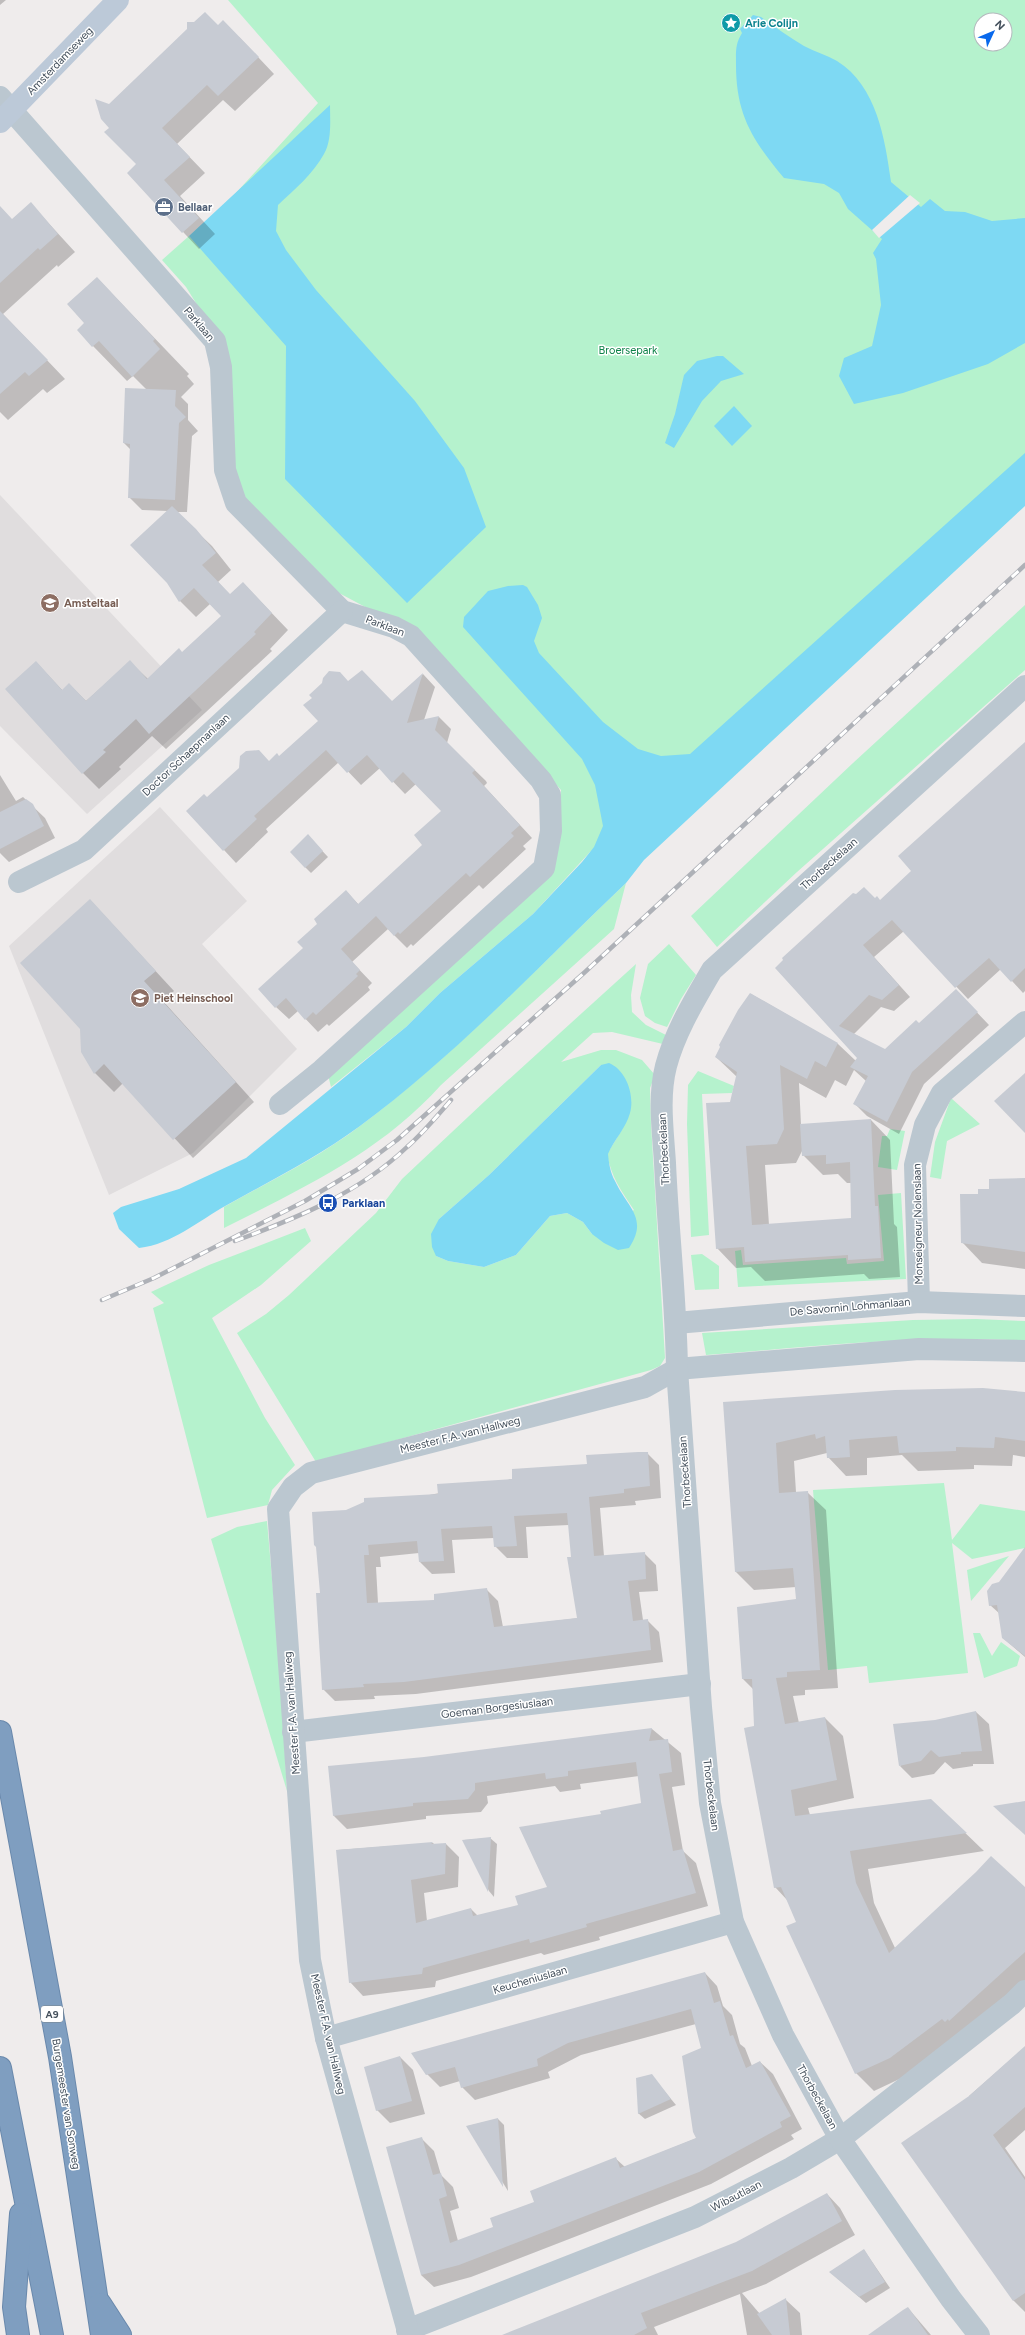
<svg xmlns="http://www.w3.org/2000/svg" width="1025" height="2335" font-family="Figtree,sans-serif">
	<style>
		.education { fill: #e0ddde }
		.green { fill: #b5f2cd; fill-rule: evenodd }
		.water { fill: #7ed9f3 }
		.pier { fill: #efecec }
		.shadow { fill: #0003; fill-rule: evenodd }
		.building { fill: #c7cbd3; fill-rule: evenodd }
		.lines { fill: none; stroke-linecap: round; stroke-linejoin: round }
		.highway-casing { stroke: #6a89ac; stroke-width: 24 }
		.street { stroke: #bbc7d0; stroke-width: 22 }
		.secondary { stroke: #bcc9d8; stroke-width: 22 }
		.highway { stroke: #7f9ec0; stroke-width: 22 }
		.rail-casing { stroke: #aeb1b7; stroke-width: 4.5 }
		.rail { stroke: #fff; stroke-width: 3; stroke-dasharray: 9; stroke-linecap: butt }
		.labels { text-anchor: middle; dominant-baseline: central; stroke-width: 3; stroke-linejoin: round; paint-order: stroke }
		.shield { fill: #fff; stroke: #7b848c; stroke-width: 1 }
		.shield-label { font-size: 10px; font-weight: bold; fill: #434f5b }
		.culture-label { font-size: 11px; font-weight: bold; fill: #0d838f; stroke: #fff; text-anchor: start }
		.street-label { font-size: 11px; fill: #434f5b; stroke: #fff }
		.service-label { font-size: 11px; font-weight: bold; fill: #4e5e75; stroke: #fff; text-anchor: start }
		.park-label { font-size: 11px; fill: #0e8249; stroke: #fff }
		.education-label { font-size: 11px; font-weight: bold; fill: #785e54; stroke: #fff; text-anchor: start }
		.transit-label { font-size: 11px; font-weight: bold; fill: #164399; stroke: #fff; text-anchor: start }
	</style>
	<rect width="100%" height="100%" fill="#efecec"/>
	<g class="education">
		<polygon points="0,495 202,710 87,814 0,726"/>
		<polygon points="160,807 247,901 202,944 297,1049 193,1153 109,1195 9,946"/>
	</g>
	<g class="green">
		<path d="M228 0H1025V466L590 852 533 914 440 993 406 1027 331 1087 327 1071 554 867 561 794V790L439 654 369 609 339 593 238 491 234 475 227 353 186 287 162 260 189 236 193 240 318 103ZM981 20H1005V44H981Z"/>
		<polygon points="1025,605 1025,670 797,872 717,947 691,916 853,763"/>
		<path d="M626 883 614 929 441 1085C381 1152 303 1188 224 1228V1207C270 1181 318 1158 360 1126 456 1054 539 966 626 883Z"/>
		<polygon points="669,944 696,975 681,999 667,1027 655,1023 645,1016 640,998 648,964"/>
		<path d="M636 964 631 995 632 1012 646 1025 666 1035 663 1044 612 1032 593 1033 561 1062 601 1050H616L642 1060 655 1075 650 1088 651 1124 665 1358 660 1366 651 1370 316 1462 237 1333 266 1314 289 1295 376 1213 402 1179 485 1101ZM601 1065 623 1128 607 1154C611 1176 621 1191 634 1210L592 1234 583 1222 567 1213 550 1216 516 1255 484 1267 448 1261 436 1256 439 1219 489 1175Z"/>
		<polygon points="698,1071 734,1086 732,1093 702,1094 709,1235 691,1237 687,1124 688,1085"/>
		<polygon points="951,1098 980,1124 947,1141 941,1179 930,1177 935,1142"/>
		<polygon points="890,1129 905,1131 897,1170 878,1167 882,1136 887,1136"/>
		<polygon points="901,1193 906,1279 738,1287 735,1251 741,1250 743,1265 846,1258 847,1264 884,1261 878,1195"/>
		<polygon points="305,1228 311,1241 261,1285 212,1318 265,1418 295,1465 272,1490 268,1505 207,1518 153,1308 164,1303 151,1292 209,1265"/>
		<polygon points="702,1254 719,1266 719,1289 695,1290 691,1255"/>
		<path d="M976 1319 1025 1321V1341C920 1334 810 1347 706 1355L702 1333 913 1320Z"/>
		<polygon points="944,1483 952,1540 980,1504 1025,1511 1025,1548 972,1559 952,1543 968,1673 869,1683 867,1666 828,1670 813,1490"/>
		<polygon points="267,1521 280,1670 287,1791 211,1539 237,1527"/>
		<polygon points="1009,1556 971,1601 967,1570"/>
		<polygon points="973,1633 980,1633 992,1656 1001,1642 1020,1656 1017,1666 984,1678"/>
	</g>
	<g class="water">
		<path d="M753 15 761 17C775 27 789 37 804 46 815 52 827 55 837 61 877 86 885 139 891 182L921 207 930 199 945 211 965 212 992 221 1025 218V343L988 364 903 393 854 404 839 376 844 358 872 346 881 305 876 259 873 253 882 239 848 209 839 193 824 184 784 178C753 141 736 115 736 65 736 52 735 44 742 33L740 29Z"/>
		<path d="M330 105C330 121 332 140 324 154 313 174 294 190 278 205L276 231 286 250 316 290 415 401 464 468 486 527 407 603 285 479 286 346 189 236Z"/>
		<polygon points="717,356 723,356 744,374 721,381 702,401 674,448 665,443 675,414 684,375 697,361"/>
		<polygon points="734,406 752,426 732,446 714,426"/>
		<path d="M1025 453V506L644 860 626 883C539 966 456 1055 360 1126 318 1157 272 1180 227 1205 198 1221 173 1244 139 1248L119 1229 113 1213 121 1207 179 1189 246 1158 406 1027 440 993 533 914 582 862 594 847 603 826 595 785 582 759 463 627 464 617 488 591 508 586 523 585 527 587 538 605 542 618 534 641 539 653 603 722 638 749 661 756 690 754Z"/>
		<path d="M609 1063C626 1070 635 1095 630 1113 626 1128 614 1140 608 1154 609 1163 610 1172 615 1181 627 1207 649 1218 629 1248L618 1250 604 1243 592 1234 583 1222 567 1213 550 1216 516 1255 484 1267 448 1261 436 1256 432 1247 431 1234 439 1219 489 1175 601 1065Z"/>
	</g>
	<polygon class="pier" points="910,195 920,203 879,238 872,230"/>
	<g class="shadow">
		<polygon points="0,0 6,0 0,5"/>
		<polygon points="239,37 274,74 235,111 223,100 177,144 205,173 180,196 215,234 199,249 128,173 137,164 110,128 109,105"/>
		<polygon points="31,204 75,252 58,267 57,265 3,314 65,379 47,393 43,389 8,420 0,412 0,211 12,220"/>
		<polygon points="97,278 189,374 187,376 194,384 181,397 188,404 188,420 198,431 192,436 187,512 176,512 212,546 231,570 218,582 230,595 243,583 288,630 270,649 272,651 166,749 152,736 119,767 121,769 99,789 83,773 36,662 63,691 69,684 86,701 130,662 148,679 182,653 222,616 210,604 196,617 180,601 168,583 168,511 142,510 129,497 131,450 124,443 147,390 133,376 127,381 93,346 86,324"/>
		<polygon points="423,674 435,687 424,720 439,717 451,729 447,743 486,781 487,783 484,786 532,838 523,846 526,849 483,889 479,885 413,946 411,944 407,948 388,929 352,962 372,983 368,987 370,990 329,1026 327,1024 318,1032 298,1011 289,1019 276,1007 305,948 319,924 346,891 359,905 424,845 442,811 416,784 405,794 380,768 361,785 339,762 266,829 268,832 236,863 224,850 207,799 279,757 319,721 349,682 392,702"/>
		<path d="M1025 743V991L1023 993 1001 969 968 999 904 931 874 957 910 997 894 1011 881 1007 854 1034 885 1050 919 1024 968 1003 989 1025 924 1084 899 1134 867 1116 855 1104 866 1081 854 1070 846 1086 835 1080 826 1098 799 1083 801 1125 871 1120 890 1140 894 1224 897 1227 900 1277 869 1279 864 1274 765 1281 751 1267 736 1268 717 1248 731 1103 737 1077 716 1057 751 994 838 1044 856 1061 858 1058 776 968 875 899 880 901 912 871ZM803 1149V1155L823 1175 838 1174 847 1183H851L852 1219 769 1225 765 1165 796 1163Z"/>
		<polygon points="0,775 16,801 23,797 45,818 55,838 9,862 0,853"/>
		<polygon points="314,842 328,857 311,873 305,867"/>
		<polygon points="90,900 174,991 163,1001 254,1102 193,1158 123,1083 114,1092 95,1073"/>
		<polygon points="1025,1179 1025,1269 982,1263 962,1242 979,1195"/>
		<polygon points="1025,1394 1025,1457 1013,1455 1012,1466 974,1465 974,1469 918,1471 902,1455 867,1458 867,1475 846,1476 828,1457 827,1453 794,1461 796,1492 807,1492 826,1510 838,1688 805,1690 805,1695 793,1696 799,1723 825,1718 843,1736 854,1798 808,1808 810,1815 931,1800 984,1851 868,1869 874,1903 895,1948 1025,1888 1025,1987 908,2075 874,2091 856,2073 798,1922 788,1901 775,1887 755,1727 753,1689 743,1679 797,1600 796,1587 754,1590 736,1572 724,1403"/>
		<path d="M647 1453 659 1465 661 1498 635 1501 636 1505 600 1508 604 1556 644 1553 656 1565 658 1591 639 1592 643 1620H647L659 1632 663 1662 416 1694 374 1696 375 1699 335 1701 323 1689 322 1594 346 1511ZM569 1525 579 1618 503 1627 498 1601 486 1589 435 1601 378 1603 376 1567H381L380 1557 419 1553 420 1562 432 1574 455 1573 452 1540 494 1538 495 1546 507 1558H528L526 1527Z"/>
		<polygon points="1025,1554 1025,1657 1003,1638 1000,1614 990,1605 999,1583"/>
		<polygon points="976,1712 989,1724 994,1764 973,1764 973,1766 953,1769 945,1762 934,1774 912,1778 900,1766 935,1721"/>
		<polygon points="652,1729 681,1753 685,1785 672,1787 683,1851 696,1863 708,1906 599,1937 600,1940 544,1955 541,1953 436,1981 435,1987 363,1996 350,1982 337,1850 433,1843 435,1845 446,1844 459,1857 458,1887 424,1893 427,1921 471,1909 478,1916 519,1906 549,1888 643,1804 639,1776 580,1784 581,1789 560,1792 555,1786 487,1796 488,1803 481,1812 426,1816 426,1819 347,1829 334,1816 329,1767 424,1758"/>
		<polygon points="490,1838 497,1844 494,1897 489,1891 464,1840"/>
		<polygon points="705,1973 717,1986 723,2006 732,2015 740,2044 745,2048 752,2066 760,2062 773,2074 802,2129 791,2135 794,2139 711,2184 471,2277 434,2287 421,2275 422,2139 434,2151 441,2175 453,2187 459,2208 450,2211 458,2241 495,2227 615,2158 625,2167 697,2138 702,2048 696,2024 581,2055 548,2072 550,2078 475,2100 462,2087 460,2081 440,2087 427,2074"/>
		<polygon points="1025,2047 1025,2130 1005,2148 1025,2177 1025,2312 1013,2300 969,2096"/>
		<polygon points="400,2057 413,2070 425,2114 390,2123 377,2110"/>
		<polygon points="651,2075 676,2105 645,2119 638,2113"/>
		<polygon points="498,2119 504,2125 508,2191 468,2126"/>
		<polygon points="827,2194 840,2208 855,2235 766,2284 742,2293 760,2314 786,2300 800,2313 802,2335 747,2335 740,2294 654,2327 658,2335 504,2335 736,2243"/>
		<polygon points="864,2250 890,2288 866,2303 830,2272"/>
		<polygon points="908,2308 931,2335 870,2335"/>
	</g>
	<g class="building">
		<polygon points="205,12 218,25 223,20 259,57 218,96 207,85 162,128 190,157 164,180 199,218 182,233 127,173 136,164 104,132 109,128 101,119 95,99 109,104 187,29 187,22 194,22"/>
		<polygon points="31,202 58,234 40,250 38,248 0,283 0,206 12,219"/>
		<polygon points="97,277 155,339 153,341 160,349 132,377 99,341 92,347 77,330 84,323 67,304"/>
		<polygon points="0,311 48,360 29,376 25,372 0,394"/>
		<polygon points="125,388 176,390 175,406 186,417 179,423 175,500 128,498 130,444 123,443"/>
		<polygon points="172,506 196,529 216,553 202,565 230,594 243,582 272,613 254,632 256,634 149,734 136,719 103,750 106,752 82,774 5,689 36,661 62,690 69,683 86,701 130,660 147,679 179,648 182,652 221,616 194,588 179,602 167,583 130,545"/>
		<polygon points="362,670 392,701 423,673 407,723 439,716 435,730 475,770 472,773 520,825 511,833 514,836 470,877 466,873 400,934 398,932 394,936 376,916 341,949 360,970 356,974 358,976 316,1015 313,1012 305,1020 286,998 275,1008 258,989 303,948 297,942 317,924 314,919 346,890 358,904 422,845 414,835 441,811 403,772 392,783 367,755 347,773 326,750 254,816 257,819 223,851 186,811 204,794 207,797 239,768 240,756 246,751 259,750 269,761 277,753 279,756 318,721 303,705 312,698 309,695 322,683 323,678 329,671 340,672 348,681"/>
		<polygon points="1025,742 1025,968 1011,982 989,958 955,988 892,920 863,945 899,985 882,1000 869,995 839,1026 885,1049 916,1020 919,1023 956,989 978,1012 912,1072 887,1122 853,1104 868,1076 850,1067 857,1058 775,968 783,960 782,958 853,893 856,894 864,887 875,898 877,896 880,900 911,871 898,856"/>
		<polygon points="26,799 33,804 44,826 0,849 0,812"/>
		<polygon points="308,834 323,851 305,868 290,852"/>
		<polygon points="90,899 156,971 144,981 236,1082 173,1140 104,1064 94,1074 81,1052 80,1029 20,963"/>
		<polygon points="750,993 838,1043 826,1067 815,1061 807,1079 780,1065 784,1129 777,1144 746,1146 752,1225 851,1218 850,1162 826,1164 826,1155 802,1156 800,1124 871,1119 875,1206 878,1206 881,1258 848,1260 848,1255 745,1262 744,1247 716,1249 706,1103 730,1102 737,1072 715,1057 720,1047 719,1045 738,1010"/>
		<polygon points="1025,1073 1025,1133 994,1101"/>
		<polygon points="1025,1178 1025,1252 961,1243 960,1194 978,1194 978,1189 989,1189 989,1179"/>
		<polygon points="983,1388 1025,1392 1025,1441 995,1437 994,1448 956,1447 956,1451 899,1453 897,1436 858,1439 849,1440 850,1457 836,1458 827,1458 825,1436 816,1439 815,1434 776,1443 779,1493 808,1491 820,1670 787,1672 787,1677 776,1678 785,1724 825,1717 837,1780 791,1790 795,1816 931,1799 967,1833 850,1851 856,1883 889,1953 976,1872 991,1856 1025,1887 1025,1952 949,2021 948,2019 945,2022 942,2019 890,2058 855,2074 786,1926 796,1922 781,1887 774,1888 744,1728 754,1726 752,1679 742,1679 737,1607 796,1599 793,1568 735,1572 723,1402 895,1390"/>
		<path d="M638 1452H648L650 1486 624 1489V1493L589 1497 594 1556 645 1552 646 1579 628 1581 633 1621 648 1619 651 1650 404 1682 363 1684 364 1687 322 1690 316 1593H320L316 1547 314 1545 312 1512 346 1510 364 1502V1498L438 1494 437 1484 512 1479V1469L587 1464 586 1455ZM567 1513 571 1557H567L577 1618 494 1627 487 1588 434 1594V1600L367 1603 364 1555H369L368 1545 417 1541 419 1562 444 1561 441 1529 492 1526 494 1547 517 1546 514 1516Z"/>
		<polygon points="1025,1547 1025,1656 1002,1638 997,1605 989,1606 987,1591 992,1584 999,1582"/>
		<polygon points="976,1711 982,1751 961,1752 961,1754 939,1757 931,1750 921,1761 899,1766 893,1724 935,1720"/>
		<polygon points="652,1728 649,1741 668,1739 672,1772 659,1774 673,1851 683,1849 696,1893 586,1924 587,1927 530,1943 529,1939 423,1968 422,1974 349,1983 336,1850 433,1842 431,1844 446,1843 445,1874 411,1880 416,1923 471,1908 473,1916 518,1905 515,1896 547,1887 519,1827 601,1814 600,1811 641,1803 636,1762 568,1771 568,1776 546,1779 545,1773 475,1783 475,1790 468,1799 413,1803 413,1806 333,1816 328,1766 424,1757"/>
		<polygon points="1025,1801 1025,1835 993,1806"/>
		<polygon points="491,1837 488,1892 462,1840"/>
		<polygon points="705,1972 714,2003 720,2001 730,2036 733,2035 746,2068 760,2061 791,2116 780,2122 782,2127 699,2172 459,2265 421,2275 386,2147 422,2137 433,2175 441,2173 447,2196 439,2199 450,2243 493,2227 490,2218 534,2202 530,2191 616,2157 620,2168 696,2138 693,2132 682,2056 701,2048 691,2009 568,2043 537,2059 538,2066 461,2088 455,2067 426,2075 411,2053"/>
		<polygon points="1025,2046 1025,2107 993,2135 1025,2180 1025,2293 1013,2301 901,2143 969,2096"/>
		<polygon points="400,2056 412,2101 376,2111 364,2067"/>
		<polygon points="652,2074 671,2099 638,2114 636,2078"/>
		<polygon points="498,2118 503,2187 466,2126"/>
		<polygon points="827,2193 842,2221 752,2271 641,2313 647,2328 634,2335 502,2335 736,2242"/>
		<polygon points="864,2249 885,2282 859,2297 829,2272"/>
		<polygon points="786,2298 790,2335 772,2335 757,2314"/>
		<polygon points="908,2307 928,2335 868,2335 903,2310"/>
	</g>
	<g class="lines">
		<g class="highway-casing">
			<g id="highway">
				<polyline points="0,1732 60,2057 102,2335"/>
				<polyline points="0,2068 52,2335"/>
				<polyline points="100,2304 120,2335"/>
				<polyline points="18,2335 14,2307 21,2214"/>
			</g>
		</g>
		<g class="street">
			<polyline points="0,97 215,341 221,367 225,470 236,503 342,611 394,627 411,636 541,780 550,795 551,831 544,868 322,1070 280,1104"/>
			<polyline points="19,882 84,850 342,611"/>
			<polyline points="919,1302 915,1165 925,1125 942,1093 1025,1022"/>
			<polyline points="676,1323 919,1302 1025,1306"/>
			<polyline points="293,1732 700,1684"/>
			<polyline points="326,2038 733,1922"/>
			<polyline points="407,2330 695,2217 791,2168 840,2139 1012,2004 1025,1991"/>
			<polyline points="409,2335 326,2038 310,1960 278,1509 293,1487 311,1473 645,1387 677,1369 919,1349 1025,1351"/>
			<path d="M979 2335 951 2299 840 2139 783 2035 733 1922 710 1803 701 1707 677 1369C676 1300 668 1232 665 1163 663 1131 658 1097 666 1066 675 1032 694 1001 712 970L1025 686"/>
		</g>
		<polyline class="secondary" points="0,122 118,0"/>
		<use href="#highway" class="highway"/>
		<g class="rail-casing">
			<g id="rail">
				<path d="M235 1241C297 1218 359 1193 407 1147 423 1133 437 1116 451 1100"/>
				<polyline points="102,1300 154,1278 305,1201 358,1169 397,1140 585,972 1025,565"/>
			</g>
		</g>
		<use href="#rail" class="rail"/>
	</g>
	<defs>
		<g id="sight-disc" transform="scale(1)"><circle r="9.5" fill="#0f9aa8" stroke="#fff"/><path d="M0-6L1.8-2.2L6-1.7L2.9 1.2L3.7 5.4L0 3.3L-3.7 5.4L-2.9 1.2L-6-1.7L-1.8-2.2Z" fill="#fff"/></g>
		<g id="office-disc" transform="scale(1)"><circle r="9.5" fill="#5c6f8a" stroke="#fff"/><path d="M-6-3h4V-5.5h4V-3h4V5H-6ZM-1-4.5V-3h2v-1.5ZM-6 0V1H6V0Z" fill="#fff"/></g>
		<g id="school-disc" transform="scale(1)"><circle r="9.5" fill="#8d6e63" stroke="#fff"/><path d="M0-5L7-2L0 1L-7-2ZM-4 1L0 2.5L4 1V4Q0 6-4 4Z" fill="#fff"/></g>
		<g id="bus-disc" transform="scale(1)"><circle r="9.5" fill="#1a4fb4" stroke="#fff"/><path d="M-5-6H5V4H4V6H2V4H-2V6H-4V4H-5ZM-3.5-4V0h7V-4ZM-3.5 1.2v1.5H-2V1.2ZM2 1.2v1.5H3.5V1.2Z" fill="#fff"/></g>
	</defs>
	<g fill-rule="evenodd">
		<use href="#sight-disc" x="731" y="23"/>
		<use href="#office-disc" x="164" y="207"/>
		<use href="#school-disc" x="50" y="603"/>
		<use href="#school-disc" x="140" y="998"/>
		<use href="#bus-disc" x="328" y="1203"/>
	</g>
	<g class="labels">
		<rect class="shield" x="41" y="2006" width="22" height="16" rx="3"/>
		<g class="shield-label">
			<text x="52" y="2014">A9</text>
		</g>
		<g class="culture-label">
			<text x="745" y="23">Arie Colijn</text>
		</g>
		<g class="street-label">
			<text transform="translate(60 61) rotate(-46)">Amsterdamseweg</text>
			<text transform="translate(199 324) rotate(50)">Parklaan</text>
			<text transform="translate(385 626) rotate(21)">Parklaan</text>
			<text transform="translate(186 755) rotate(-43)">Doctor Schaepmanlaan</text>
			<text transform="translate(829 864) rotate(-42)">Thorbeckelaan</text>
			<text transform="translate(664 1149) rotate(-93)">Thorbeckelaan</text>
			<text transform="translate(918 1224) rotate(-91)">Monseigneur Nolenslaan</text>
			<text transform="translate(850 1307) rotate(-5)">De Savornin Lohmanlaan</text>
			<text transform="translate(460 1435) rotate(-14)">Meester F.A. van Hallweg</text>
			<text transform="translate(685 1472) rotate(-94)">Thorbeckelaan</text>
			<text transform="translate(497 1708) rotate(-7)">Goeman Borgesiuslaan</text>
			<text transform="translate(292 1713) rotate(-94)">Meester F.A. van Hallweg</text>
			<text transform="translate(711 1795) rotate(83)">Thorbeckelaan</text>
			<text transform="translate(530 1980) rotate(-16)">Keucheniuslaan</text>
			<text transform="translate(328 2034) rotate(77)">Meester F.A. van Hallweg</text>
			<text transform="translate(817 2097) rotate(61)">Thorbeckelaan</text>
			<text transform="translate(66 2104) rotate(81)">Burgemeester van Sonweg</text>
			<text transform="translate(736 2196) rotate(-27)">Wibautlaan</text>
		</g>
		<g class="service-label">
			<text x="178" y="207">Bellaar</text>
		</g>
		<g class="park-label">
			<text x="628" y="350">Broersepark</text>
		</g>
		<g class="education-label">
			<text x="64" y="603">Amsteltaal</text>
			<text x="154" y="998">Piet Heinschool</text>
		</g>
		<g class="transit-label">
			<text x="342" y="1203">Parklaan</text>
		</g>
	</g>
	<g transform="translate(993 32) rotate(46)"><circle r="19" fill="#ffffff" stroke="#b4b9bd"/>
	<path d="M0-3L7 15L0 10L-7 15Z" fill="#0969ec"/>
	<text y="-6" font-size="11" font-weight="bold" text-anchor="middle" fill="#434f5b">N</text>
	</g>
</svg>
